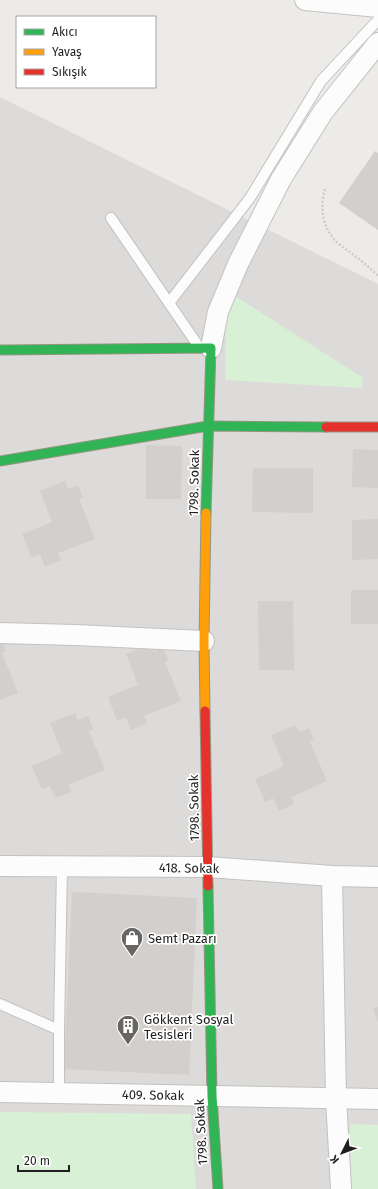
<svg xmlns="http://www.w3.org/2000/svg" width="378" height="1189" font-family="'Fira Sans',sans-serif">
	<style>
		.residential { fill: #dcdbd9 }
		.park { fill: #d8f0d5 }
		.building { fill: #d2cfcc }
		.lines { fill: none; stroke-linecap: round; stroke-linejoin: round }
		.lane-casing { stroke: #c3c2c0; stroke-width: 12 }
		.street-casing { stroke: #c3c2c0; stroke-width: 22 }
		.fast-casing { stroke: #969581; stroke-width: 11 }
		.slow-casing { stroke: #969581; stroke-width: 11 }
		.jam-casing { stroke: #969581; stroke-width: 11 }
		.path { stroke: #d6c8c7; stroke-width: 2.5; stroke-dasharray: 2 2; stroke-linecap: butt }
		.lane { stroke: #fcfcfc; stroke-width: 10 }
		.street { stroke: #fcfcfc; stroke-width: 20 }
		.fast { stroke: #30b455; stroke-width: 9 }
		.slow { stroke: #ff9f0a; stroke-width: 9 }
		.jam { stroke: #e5322d; stroke-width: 9 }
		.labels { text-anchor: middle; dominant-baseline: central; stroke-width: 3.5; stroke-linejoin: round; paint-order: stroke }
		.street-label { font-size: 13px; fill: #1f1f1f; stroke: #fff }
		.poi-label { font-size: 13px; fill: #1f1f1f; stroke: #fff; text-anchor: start }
	</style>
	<rect width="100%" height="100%" fill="#edebe8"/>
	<polygon class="residential" points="0,97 378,284 378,1189 0,1189"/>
	<g class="park">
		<polygon points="226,290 363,378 362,388 225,380"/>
		<polygon points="0,1112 191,1114 196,1189 0,1189"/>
		<polygon points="350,1124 378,1125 378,1189 351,1189"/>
	</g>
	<g class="building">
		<polygon points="375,151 378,153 378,230 339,203"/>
		<polygon points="146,445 182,446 181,499 146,499"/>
		<polygon points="353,449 378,450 378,488 352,487"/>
		<polygon points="253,468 313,468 313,513 252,512"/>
		<polygon points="65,481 68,489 78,485 83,498 79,499 95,539 58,553 61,560 45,567 40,554 32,558 22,534 52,522 40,491"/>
		<polygon points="378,519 378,559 352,560 352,520"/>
		<rect x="351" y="590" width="27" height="34"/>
		<polygon points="258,601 293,601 294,670 259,670"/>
		<polygon points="0,636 6,651 2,653 18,693 0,700"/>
		<polygon points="151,644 154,652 163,648 168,660 165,662 181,701 144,716 147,723 131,730 126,717 117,721 108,697 138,685 126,654"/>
		<polygon points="75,713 78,720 88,716 93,729 89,731 105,770 68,785 71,792 55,798 50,786 42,789 32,766 62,753 50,723"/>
		<polygon points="296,725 299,732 309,728 314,740 310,742 327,781 291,797 294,804 279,811 273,798 265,802 255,779 284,766 271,735"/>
		<polygon points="72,892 197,898 189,1075 64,1069"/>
		<polygon points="378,1007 378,1022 373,1009"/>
	</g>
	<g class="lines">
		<g class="lane-casing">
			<g id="lane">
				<polyline points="111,218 169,303"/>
				<polyline points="199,347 169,303 250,198 321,81 378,20"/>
				<polyline points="0,1004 59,1030"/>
				<polyline points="59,1093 59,1030 62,866"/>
			</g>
		</g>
		<g class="street-casing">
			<g id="street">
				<polyline points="305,0 378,7"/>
				<polyline points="211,348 218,312 238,264 281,179 323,112 378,43"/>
				<polyline points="0,633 75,635 204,641"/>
				<polyline points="0,866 208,867 332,876 378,877"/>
				<polyline points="332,876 336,1098 341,1189"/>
				<polyline points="0,1092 378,1099"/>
			</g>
		</g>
		<g class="fast-casing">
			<g id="fast">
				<polyline points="0,350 211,348 206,513"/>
				<polyline points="0,461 208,426 326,427"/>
				<polyline points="208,886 212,1096 218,1189"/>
			</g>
		</g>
		<g class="slow-casing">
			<polyline id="slow" points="205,711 204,641 206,513"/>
		</g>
		<g class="jam-casing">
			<g id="jam">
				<polyline points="326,427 378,427"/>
				<polyline points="205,711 208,886"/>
			</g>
		</g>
		<path class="path" d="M325 189C319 209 323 231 340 245 345 249 350 252 355 256 363 262 371 269 378 276"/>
		<use href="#lane" class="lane"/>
		<use href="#street" class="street"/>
		<use href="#fast" class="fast"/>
		<use href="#slow" class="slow"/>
		<use href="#jam" class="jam"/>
	</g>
	<defs>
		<g id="shop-pin" transform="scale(1.15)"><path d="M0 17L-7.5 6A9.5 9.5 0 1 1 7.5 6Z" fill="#676665" stroke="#fff"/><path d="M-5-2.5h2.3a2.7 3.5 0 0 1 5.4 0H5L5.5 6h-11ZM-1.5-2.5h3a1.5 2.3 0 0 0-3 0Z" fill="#fff"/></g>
		<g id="building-pin" transform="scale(1.15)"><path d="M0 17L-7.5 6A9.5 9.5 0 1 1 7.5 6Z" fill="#676665" stroke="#fff"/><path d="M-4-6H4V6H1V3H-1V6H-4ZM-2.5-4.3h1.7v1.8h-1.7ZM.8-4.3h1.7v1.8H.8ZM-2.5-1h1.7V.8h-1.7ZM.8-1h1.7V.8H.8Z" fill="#fff"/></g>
	</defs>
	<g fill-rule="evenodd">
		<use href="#shop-pin" x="132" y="938"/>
		<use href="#building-pin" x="128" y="1026"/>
	</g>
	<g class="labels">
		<g class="street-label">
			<text transform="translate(194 483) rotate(-89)">1798. Sokak</text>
			<text transform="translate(194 808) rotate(-91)">1798. Sokak</text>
			<text transform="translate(189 868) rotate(1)">418. Sokak</text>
			<text transform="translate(153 1095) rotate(1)">409. Sokak</text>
			<text transform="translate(201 1132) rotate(-93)">1798. Sokak</text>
		</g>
		<g class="poi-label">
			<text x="148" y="938">Semt Pazarı</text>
			<text x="144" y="1019">Gökkent Sosyal<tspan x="144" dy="15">Tesisleri</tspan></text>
		</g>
	</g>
	<rect x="16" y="16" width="140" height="72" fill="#ffffff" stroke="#a5a5a5"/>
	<rect x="24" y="29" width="20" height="6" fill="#30b455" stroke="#a5a5a5"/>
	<text x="52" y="36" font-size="12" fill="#1f1f1f">Akıcı</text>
	<rect x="24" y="49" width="20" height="6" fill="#ff9f0a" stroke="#a5a5a5"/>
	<text x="52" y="56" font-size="12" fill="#1f1f1f">Yavaş</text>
	<rect x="24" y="69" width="20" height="6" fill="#e5322d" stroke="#a5a5a5"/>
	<text x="52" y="76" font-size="12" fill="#1f1f1f">Sıkışık</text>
	<g transform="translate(342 1153) rotate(228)" stroke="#ffffff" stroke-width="3" paint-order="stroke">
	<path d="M0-3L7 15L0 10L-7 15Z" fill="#1f1f1f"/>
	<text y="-6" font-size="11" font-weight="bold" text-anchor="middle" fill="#1f1f1f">K</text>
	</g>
	<path d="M18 1165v6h51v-6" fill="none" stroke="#1f1f1f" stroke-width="2"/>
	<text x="24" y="1165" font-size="12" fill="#1f1f1f" stroke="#ffffff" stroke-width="3" paint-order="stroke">20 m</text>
</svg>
